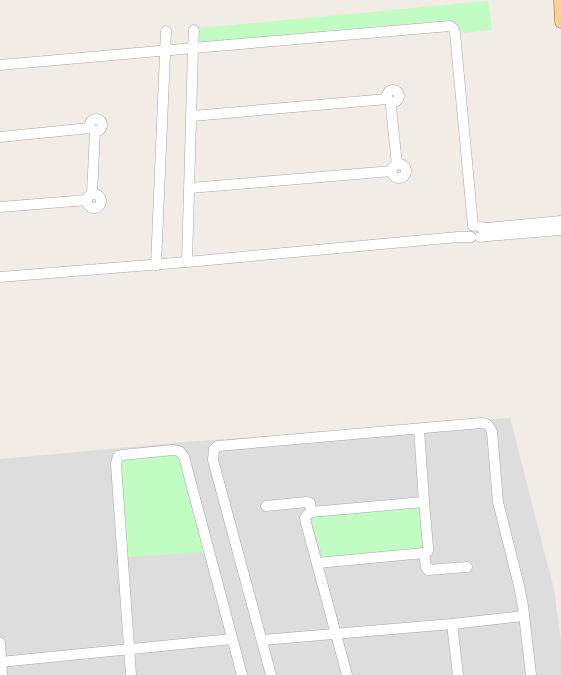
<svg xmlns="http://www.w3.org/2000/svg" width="561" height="675" font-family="Raleway,sans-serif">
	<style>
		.residential { fill: #dedddd }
		.park { fill: #c1fcc3 }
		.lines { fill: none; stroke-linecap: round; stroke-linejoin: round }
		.minor-casing { stroke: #a7a7a7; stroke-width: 11 }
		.major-casing { stroke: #9b5f00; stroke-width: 13 }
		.minor { stroke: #fff; stroke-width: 10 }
		.major { stroke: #ffcf9c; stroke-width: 12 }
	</style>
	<rect width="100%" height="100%" fill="#f1ece6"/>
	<polygon class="residential" points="510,418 554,589 561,640 561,675 0,675 0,459 185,442"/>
	<g class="park">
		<polygon points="488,1 492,30 462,33 457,23 451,20 202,42 199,40 200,28"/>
		<polygon points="175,454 181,459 206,552 126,557 121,466 122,460"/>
		<polygon points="414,506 420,512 424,543 419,549 323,558 312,521 313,515"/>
	</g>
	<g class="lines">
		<g class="minor-casing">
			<g id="minor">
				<polyline points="0,65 193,48 194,30"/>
				<circle cx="393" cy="96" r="6"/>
				<polyline points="392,102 391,107 397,165"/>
				<polyline points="192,116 387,99"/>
				<circle cx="96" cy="125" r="6"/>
				<polyline points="0,137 90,128"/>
				<circle cx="399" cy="171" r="7"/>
				<polyline points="190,188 392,171"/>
				<polyline points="92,194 95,131"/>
				<circle cx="94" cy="201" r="7"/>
				<polyline points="0,207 87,200"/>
				<polyline points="480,227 487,228 561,221"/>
				<polyline points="471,237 458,237 187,262 193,48 450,26 454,29 455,33 473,226"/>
				<polyline points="480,237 487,236 561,230"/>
				<polyline points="156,265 166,31"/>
				<polyline points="0,277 187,262"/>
				<polyline points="266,506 307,502 310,503 311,512"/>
				<polyline points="424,553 426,567 428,570 467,567"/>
				<polyline points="317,563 424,553 428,551 428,547 424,502 419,429"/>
				<polyline points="452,624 458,675"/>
				<polyline points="262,640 452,624 524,616"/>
				<polyline points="0,643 2,675"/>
				<polyline points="0,662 232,639"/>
				<path d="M131 675 116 464 118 456 122 455 173 450C179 450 181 452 184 457L242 675"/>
				<path d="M271 675 213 460 214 449 218 446 481 423C488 424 489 425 492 432L498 502 519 586 523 606 531 675"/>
				<polyline points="347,675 306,523 305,518 307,515 311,512 424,502"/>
			</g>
		</g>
		<g class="major-casing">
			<polyline id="major" points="560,0 561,22"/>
		</g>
		<use href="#minor" class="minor"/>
		<use href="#major" class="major"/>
	</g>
</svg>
